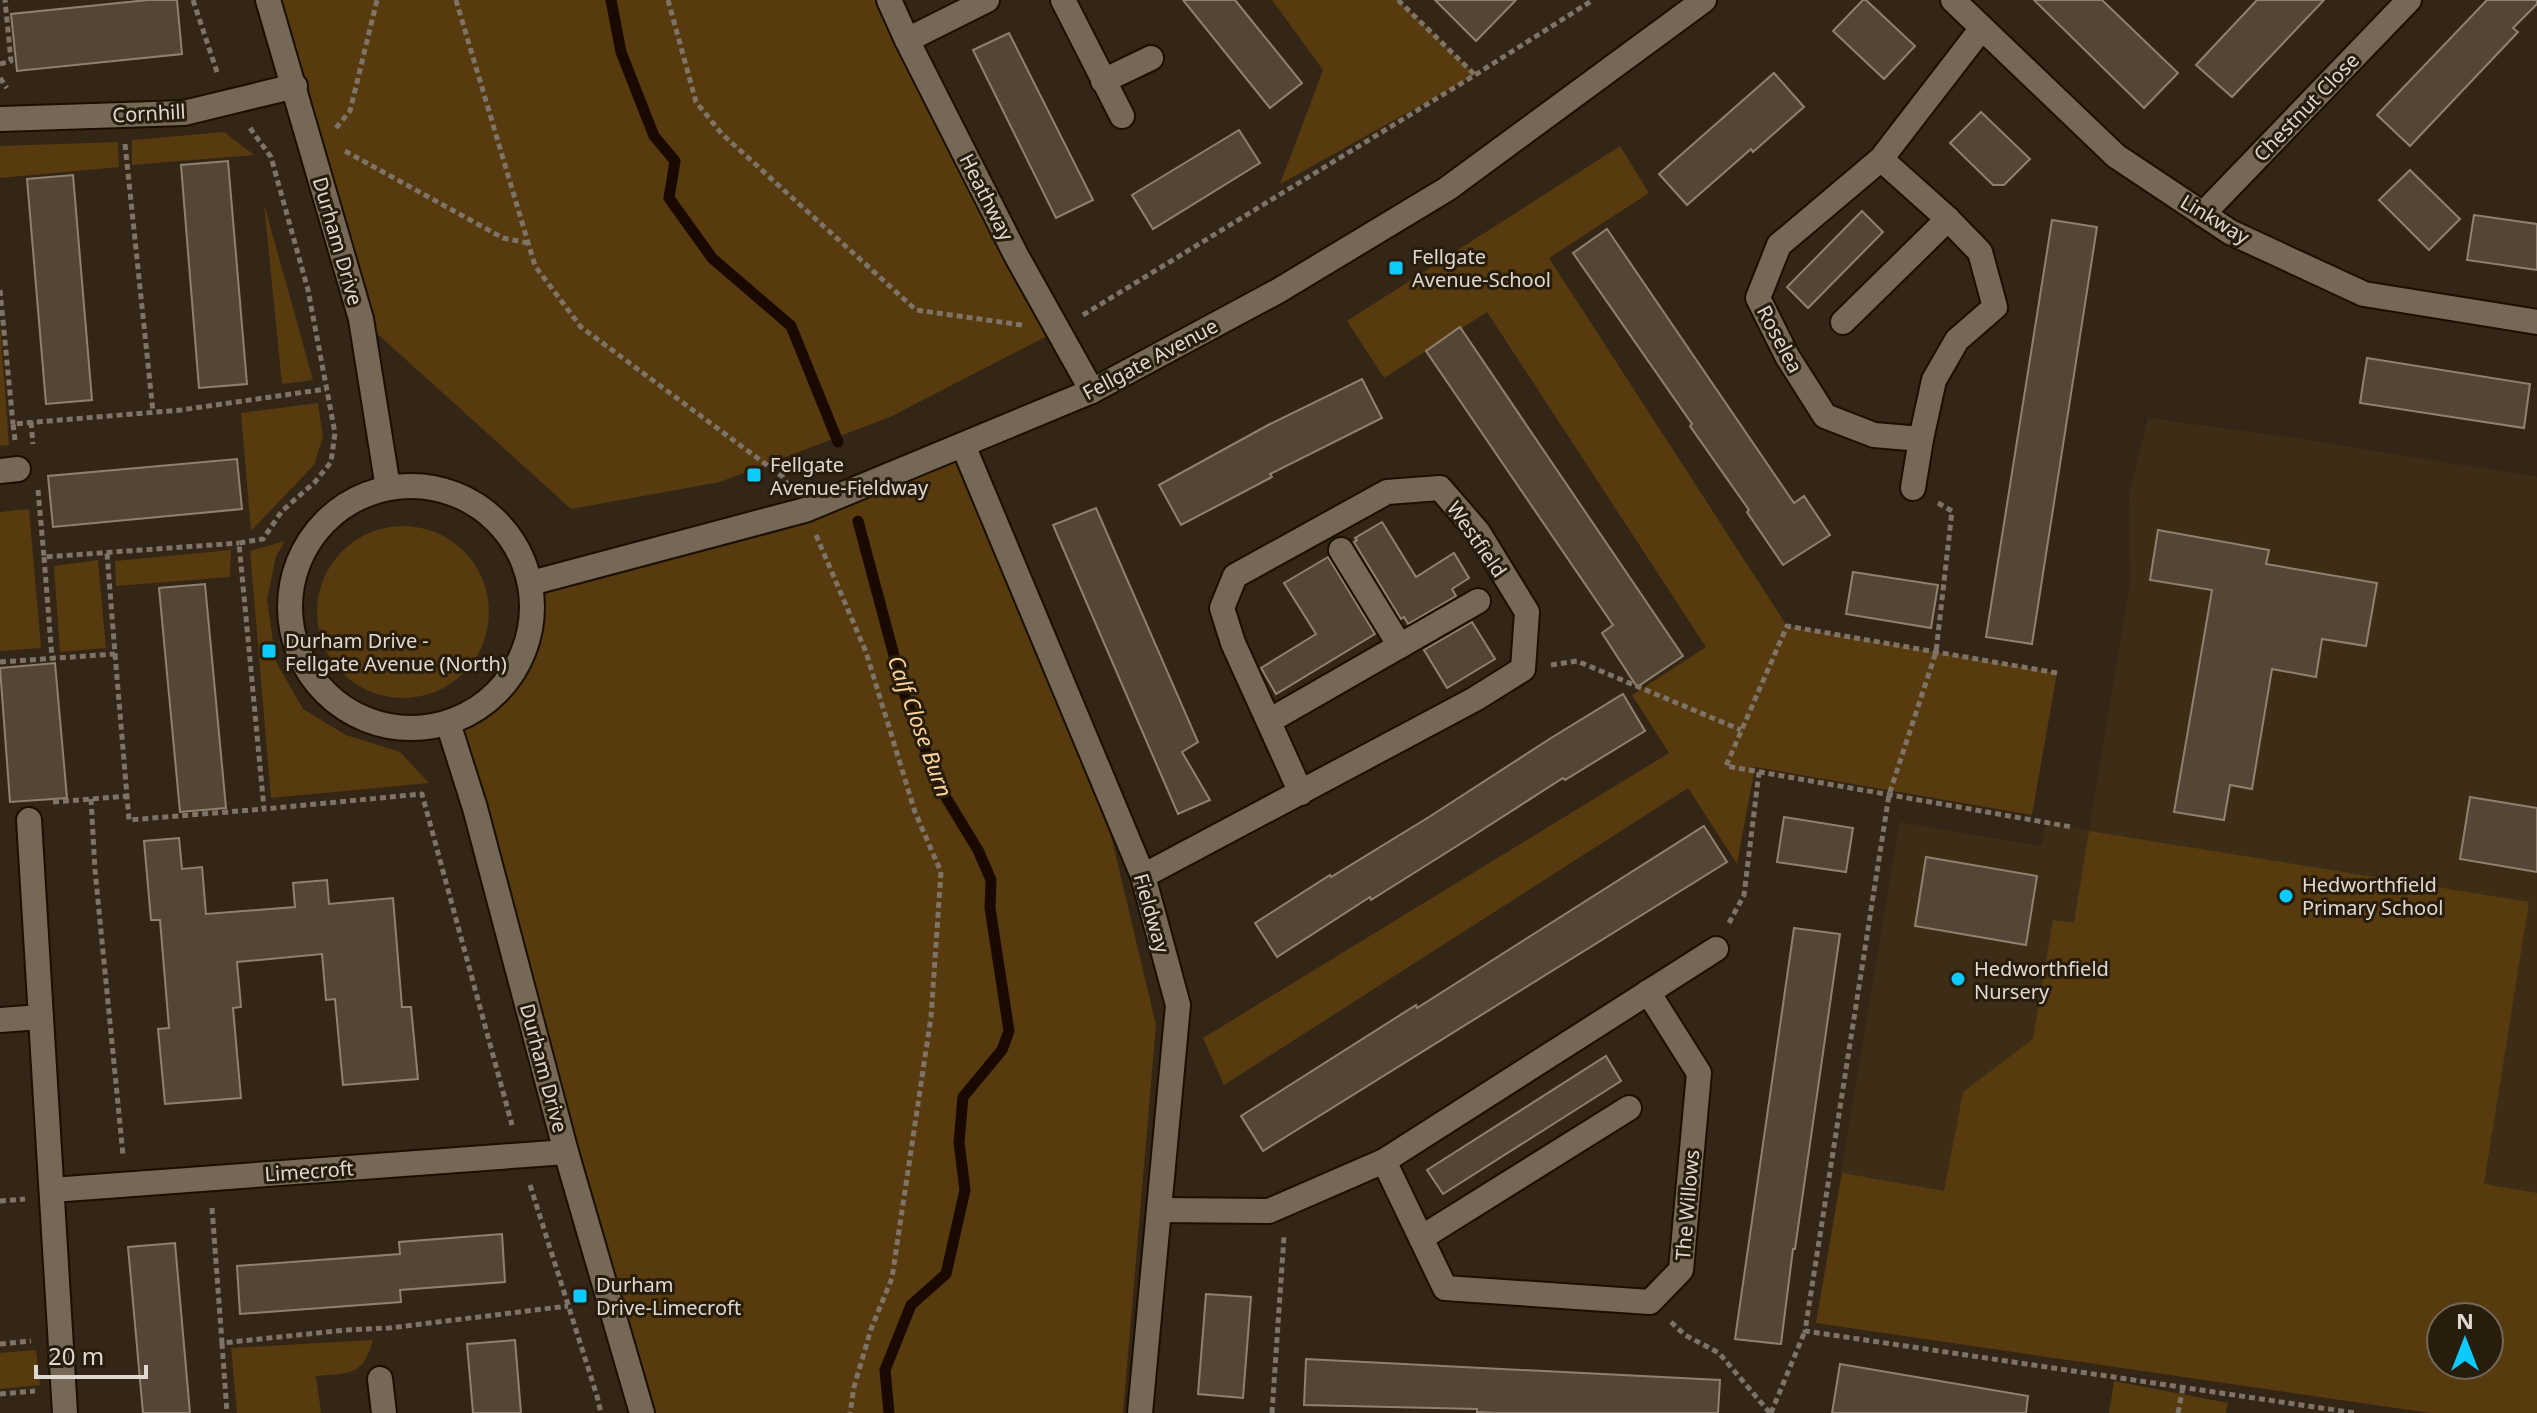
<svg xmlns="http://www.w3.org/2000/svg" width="2537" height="1413" font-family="'Noto Sans',sans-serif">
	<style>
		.built { fill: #3d2d17; fill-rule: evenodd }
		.green { fill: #573a0d; fill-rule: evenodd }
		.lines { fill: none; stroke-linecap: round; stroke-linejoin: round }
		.stream { stroke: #190900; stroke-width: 11 }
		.building { fill: #544636; stroke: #90816f; stroke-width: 2 }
		.minor-casing { stroke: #1a0f02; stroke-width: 28 }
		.path { stroke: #7d7366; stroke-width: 5; stroke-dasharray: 6 4; stroke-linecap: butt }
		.minor { stroke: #766856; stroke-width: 24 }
		.poi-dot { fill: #0ccafa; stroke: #281d0d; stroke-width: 3 }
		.labels { text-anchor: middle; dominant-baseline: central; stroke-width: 6; stroke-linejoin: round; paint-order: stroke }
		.street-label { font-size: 20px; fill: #e0d8cf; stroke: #281d0d }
		.poi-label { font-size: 20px; fill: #e0d8cf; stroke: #281d0d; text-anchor: start }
		.water-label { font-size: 22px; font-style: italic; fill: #fdd29b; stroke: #281d0d }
	</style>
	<rect width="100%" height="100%" fill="#332617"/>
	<path class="built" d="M2148 418 2296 438 2537 477V1413H2430L1816 1323 1900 822 2042 846 2046 823 2089 830 2130 582 2129 495ZM2441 1317H2489V1365H2441Z"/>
	<g class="green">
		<polygon points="268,0 878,0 1057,331 890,417 720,482 571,509 361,319"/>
		<polygon points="1272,0 1398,0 1475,75 1280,184 1323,70"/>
		<polygon points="224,132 254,155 132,165 132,140"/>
		<polygon points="118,142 119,167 0,178 0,146"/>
		<polygon points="1620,146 1649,193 1549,258 1787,626 2057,673 2032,815 1755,767 1737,864 1688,788 1224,1085 1203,1038 1669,753 1632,695 1706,647 1487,312 1384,378 1347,321"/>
		<polygon points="264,204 313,380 282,384"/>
		<polygon points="0,324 9,445 0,446"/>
		<polygon points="318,403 323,437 314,465 251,531 241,413"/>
		<polygon points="963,445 1110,831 1156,1025 1123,1413 642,1413 448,723 490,701 512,677 527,647 533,616 531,583 722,532"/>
		<polygon points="29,509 41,648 0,651 0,512"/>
		<circle cx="403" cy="612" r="86"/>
		<polygon points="285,541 276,556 267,600 276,662 303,709 346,735 400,752 429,783 271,798 250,551"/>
		<polygon points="231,550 230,577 116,586 115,561"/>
		<polygon points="98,560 106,648 60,652 54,566"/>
		<path d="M2089 831 2529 902 2484 1184 2537 1193V1413H2430L1816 1323 1842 1173 1944 1191 1963 1092 2033 1039 2053 920 2074 923ZM2489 1317V1365H2441V1317Z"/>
		<path d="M373 1340C363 1377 349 1373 316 1376L321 1413H237L231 1348Z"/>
		<polygon points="36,1350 40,1385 0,1389 0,1353"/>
		<polygon points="2114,1381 2228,1403 2226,1413 2109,1413"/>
	</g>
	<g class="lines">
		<g class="stream">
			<polyline points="611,0 621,52 654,136 675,161 669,198 712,258 791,326 838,442"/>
			<polyline points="858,521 904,693 939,786 978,850 991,880 990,908 1009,1031 1002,1050 963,1097 959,1142 965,1190 946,1274 911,1305 885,1370 889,1413"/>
		</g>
	</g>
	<g class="building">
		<polygon points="148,0 177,0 182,54 17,71 11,14"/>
		<polygon points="1183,0 1235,0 1302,83 1270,108"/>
		<polygon points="1435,0 1516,0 1476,41"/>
		<polygon points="1863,0 1866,0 1915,46 1884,79 1833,31"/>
		<polygon points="2034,0 2102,0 2178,73 2144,108"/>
		<polygon points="2257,0 2324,0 2232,97 2196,65"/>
		<polygon points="2487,0 2537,0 2537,4 2513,28 2518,32 2410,146 2377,115"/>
		<polygon points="1009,33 1093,200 1056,218 973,50"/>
		<polygon points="1774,73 1804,107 1753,152 1751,149 1687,205 1659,174"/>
		<polygon points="1981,112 2030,159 2004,185 1993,185 1950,143"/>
		<polygon points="1239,130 1260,163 1153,229 1132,195"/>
		<polygon points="228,161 247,384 199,388 181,165"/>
		<polygon points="2410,170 2460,219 2429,250 2379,200"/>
		<polygon points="73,175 92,400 46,404 27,179"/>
		<polygon points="1862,211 1883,232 1808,308 1787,287"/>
		<polygon points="2474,215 2537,224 2537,270 2467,260"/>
		<polygon points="2052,220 2097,227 2032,644 1986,637"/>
		<polygon points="1607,229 1794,503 1804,496 1830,535 1783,565 1747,512 1749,510 1690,426 1692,424 1573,253"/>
		<polygon points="1460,327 1683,656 1637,687 1602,633 1613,625 1426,351"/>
		<polygon points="2367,358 2530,384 2524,428 2360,403"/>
		<polygon points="1362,379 1382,418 1270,474 1272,477 1181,525 1159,485 1270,424"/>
		<polygon points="237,459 242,509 53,527 48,476"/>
		<polygon points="1096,508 1198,742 1182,752 1210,800 1178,814 1053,525"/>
		<polygon points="1382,522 1416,577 1454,553 1469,578 1452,589 1456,596 1408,624 1404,617 1401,619 1354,542 1357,540 1355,538"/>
		<polygon points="2158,530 2269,550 2266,564 2377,583 2366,646 2322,639 2316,677 2272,669 2252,789 2230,785 2224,820 2174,812 2212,590 2150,580"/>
		<polygon points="1328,557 1375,634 1276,694 1261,668 1316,634 1284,583"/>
		<polygon points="1853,572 1938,585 1931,628 1846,614"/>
		<polygon points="205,584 226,808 180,812 159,588"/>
		<polygon points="1472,622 1495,659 1447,688 1424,650"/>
		<polygon points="55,663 67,798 10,802 0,668"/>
		<polygon points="1623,694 1645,731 1565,780 1563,778 1468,839 1371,900 1370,897 1277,957 1255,923 1330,875 1331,877 1429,817 1551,738"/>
		<polygon points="2470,797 2537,808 2537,872 2460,859"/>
		<polygon points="1784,817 1853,828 1846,872 1777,862"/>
		<polygon points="1704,826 1727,862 1263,1151 1241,1116 1416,1005 1417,1008"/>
		<polygon points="179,838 182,869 202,867 206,914 295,907 293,883 327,880 329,904 393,898 402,1007 411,1007 418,1079 343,1085 335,999 326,1000 322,954 237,962 241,1007 233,1008 241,1098 165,1104 158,1029 169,1028 160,920 151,920 144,841"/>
		<polygon points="1926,857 2037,876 2026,945 1915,926"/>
		<polygon points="1794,928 1840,934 1795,1249 1793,1249 1781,1344 1735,1339"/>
		<polygon points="1606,1056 1621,1081 1443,1194 1427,1170"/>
		<polygon points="502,1234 505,1282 400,1290 401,1302 240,1314 237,1266 400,1254 399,1242"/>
		<polygon points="175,1243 190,1413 143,1413 128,1247"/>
		<polygon points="1206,1294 1251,1297 1243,1398 1198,1394"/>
		<polygon points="515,1340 521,1413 473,1413 467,1344"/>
		<polygon points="1306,1359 1720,1380 1718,1413 1496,1413 1477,1412 1477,1409 1304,1405"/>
		<polygon points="1840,1364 2028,1396 2026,1413 1832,1413"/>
	</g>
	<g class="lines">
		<g class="minor-casing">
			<g id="minor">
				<polyline points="268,0 361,319 388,488"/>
				<polyline points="889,0 907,40 1016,255 1092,391"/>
				<polyline points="1063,0 1122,116"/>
				<polyline points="1953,0 2116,156 2230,232 2364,294 2537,322"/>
				<polyline points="907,40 987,0"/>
				<polyline points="1103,81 1151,58"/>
				<polyline points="0,119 184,113 295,86"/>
				<polyline points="1881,159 1779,245 1758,298 1787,356 1825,416 1874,435 1921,439 1934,380 1957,340 1995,307 1980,252 1948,219 1881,159 1982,28"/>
				<polyline points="2203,214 2409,0"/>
				<polyline points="1843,322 1948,219"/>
				<polyline points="963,445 1143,876 1178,1005 1140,1413"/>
				<polyline points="0,471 18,469"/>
				<circle cx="411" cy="607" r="121"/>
				<polyline points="1913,488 1921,439"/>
				<polyline points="1341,550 1400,646"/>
				<polyline points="531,583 805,510 1092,391 1278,291 1447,189 1704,0"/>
				<polyline points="1269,721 1478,601"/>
				<polyline points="448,723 475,808 566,1152 642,1413"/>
				<polyline points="29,820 65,1413"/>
				<polyline points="1143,876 1475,699 1523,669 1527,612 1478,532 1440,488 1387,492 1235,576 1222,608 1233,643 1301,793"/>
				<polyline points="0,1020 41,1017"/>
				<polyline points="1384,1161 1445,1288 1650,1302 1681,1270 1699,1073 1648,992"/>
				<polyline points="52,1190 566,1152"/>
				<polyline points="1159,1210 1269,1211 1384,1161 1716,949"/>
				<polyline points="1421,1238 1629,1108"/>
				<polyline points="380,1379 384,1413"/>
			</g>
		</g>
		<g class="path">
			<polyline points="193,0 218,75"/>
			<polyline points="456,0 535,266 581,327 783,477 788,485"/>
			<polyline points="668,0 696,102 722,134 916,310 1022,325"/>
			<polyline points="1398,0 1475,75"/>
			<polyline points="0,64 11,61 5,0"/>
			<polyline points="0,78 7,88"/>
			<polyline points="250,128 271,157 308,290 335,433 331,462 315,482 282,511 263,539 239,543 264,809 422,794 512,1125"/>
			<polyline points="336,128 350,111 377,0"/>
			<polyline points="125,144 153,412"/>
			<polyline points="345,151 503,238 528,243"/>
			<polyline points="0,290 13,424"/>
			<polyline points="1083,315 1475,75 1593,0"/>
			<polyline points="31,422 33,444"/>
			<polyline points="15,440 13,424 181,410 326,389"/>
			<polyline points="38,490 44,557 239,543"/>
			<polyline points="1938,503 1952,511 1936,652 1889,795 1805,1331 2355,1413"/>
			<polyline points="816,535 866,652 915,812 941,872 931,1017 892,1278 871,1329 854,1387 850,1413"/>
			<polyline points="44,557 52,658"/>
			<polyline points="115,654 129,820 264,809"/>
			<polyline points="0,662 115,654 107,553"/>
			<polyline points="1551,665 1577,661 1741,730"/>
			<polyline points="2057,673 1787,626 1726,766 2072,827"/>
			<polyline points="91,799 95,870 123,1155"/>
			<polyline points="53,802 129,796"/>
			<polyline points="1729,923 1744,895 1759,772"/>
			<polyline points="530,1185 597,1396 601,1413"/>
			<polyline points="0,1201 25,1199"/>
			<polyline points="212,1208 222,1343 346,1330 389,1328 568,1306"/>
			<polyline points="1671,1322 1685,1335 1719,1353 1770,1413"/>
			<polyline points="222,1343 227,1413"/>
			<polyline points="0,1344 31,1341"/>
			<polyline points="0,1394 35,1391"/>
			<polyline points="1272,1413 1284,1236"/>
			<polyline points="1771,1413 1805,1331"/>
			<polyline points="2178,1413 2183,1387"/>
		</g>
		<use href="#minor" class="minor"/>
	</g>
	<g class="poi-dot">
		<rect x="1388" y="260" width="16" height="16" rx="4"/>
		<rect x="746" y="467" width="16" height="16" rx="4"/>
		<rect x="261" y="643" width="16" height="16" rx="4"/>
		<circle cx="2286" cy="896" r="8"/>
		<circle cx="1958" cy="979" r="8"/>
		<rect x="572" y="1288" width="16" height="16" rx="4"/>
	</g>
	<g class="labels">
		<g class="street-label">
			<text transform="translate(2306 107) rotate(-46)">Chestnut Close</text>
			<text transform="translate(149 113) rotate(-3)">Cornhill</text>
			<text transform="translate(987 197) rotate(63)">Heathway</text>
			<text transform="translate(2215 219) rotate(31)">Linkway</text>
			<text transform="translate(338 241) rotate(74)">Durham Drive</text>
			<text transform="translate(1780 339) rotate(62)">Roselea</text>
			<text transform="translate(1150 359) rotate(-28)">Fellgate Avenue</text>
			<text transform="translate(1477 539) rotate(55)">Westfield</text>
			<text transform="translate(1152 913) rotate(74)">Fieldway</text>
			<text transform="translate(544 1068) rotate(75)">Durham Drive</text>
			<text transform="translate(309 1171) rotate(-4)">Limecroft</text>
			<text transform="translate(1687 1205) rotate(-85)">The Willows</text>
		</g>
		<g class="poi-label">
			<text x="1412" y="256">Fellgate<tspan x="1412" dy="23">Avenue-School</tspan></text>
			<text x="770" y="464">Fellgate<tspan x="770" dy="23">Avenue-Fieldway</tspan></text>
			<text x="285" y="640">Durham Drive -<tspan x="285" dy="23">Fellgate Avenue (North)</tspan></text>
			<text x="2302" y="884">Hedworthfield<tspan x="2302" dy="23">Primary School</tspan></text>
			<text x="1974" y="968">Hedworthfield<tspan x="1974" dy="23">Nursery</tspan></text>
			<text x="596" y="1284">Durham<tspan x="596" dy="23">Drive-Limecroft</tspan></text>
		</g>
		<g class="water-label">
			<text transform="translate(921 726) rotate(70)">Calf Close Burn</text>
		</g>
	</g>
	<g transform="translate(2465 1341)"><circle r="38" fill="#281d0d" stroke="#72685b" stroke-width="2"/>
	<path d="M0-6L14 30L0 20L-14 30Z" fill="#0ccafa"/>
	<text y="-12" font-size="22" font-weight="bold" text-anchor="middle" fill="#e0d8cf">N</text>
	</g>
	<path d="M36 1365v12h110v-12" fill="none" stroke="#e0d8cf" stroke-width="4"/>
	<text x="48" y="1365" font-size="24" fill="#e0d8cf" stroke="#281d0d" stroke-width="6" paint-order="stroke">20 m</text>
</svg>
